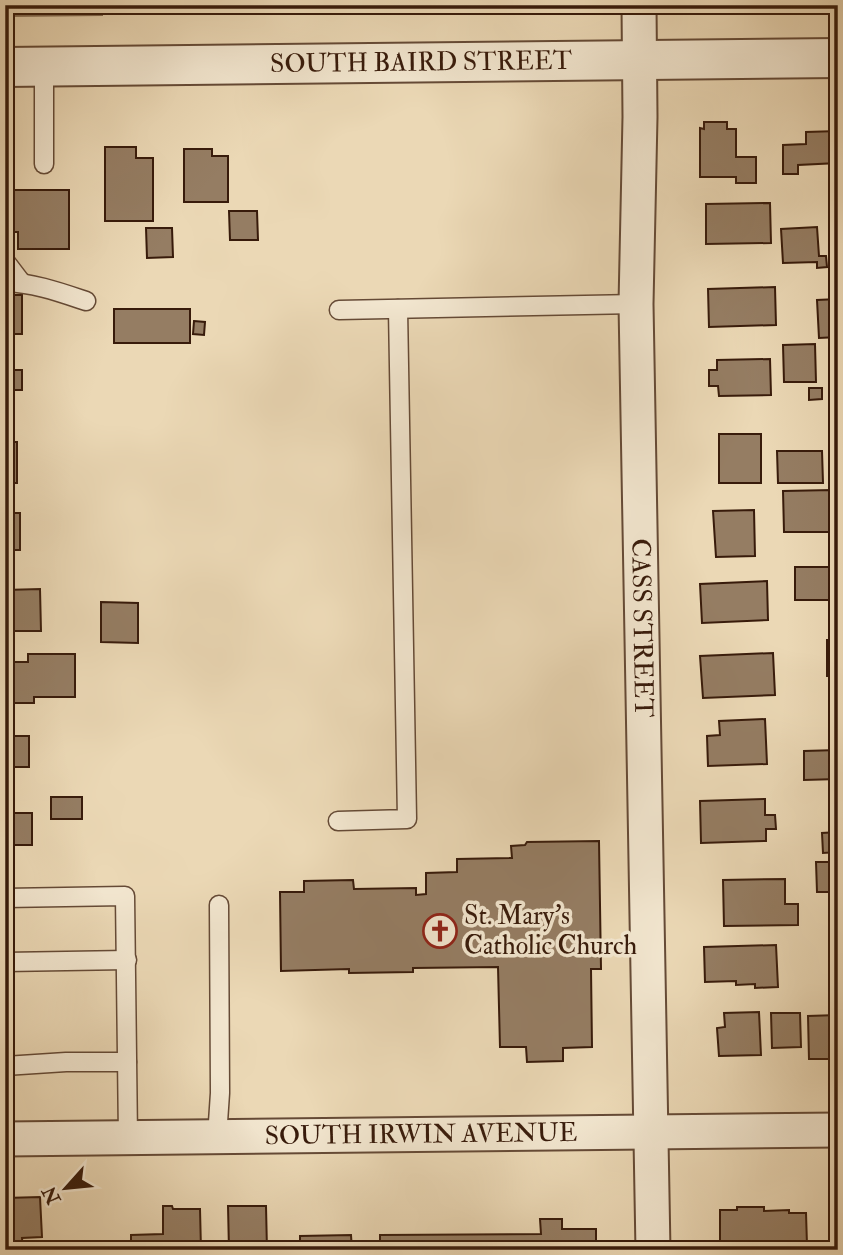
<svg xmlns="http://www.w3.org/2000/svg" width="843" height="1255" font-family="'IM FELL Double Pica',serif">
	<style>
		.park { fill: url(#park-tufts); stroke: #826a52; stroke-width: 2 }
		.building { fill: #957d63; stroke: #381b0b; stroke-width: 2 }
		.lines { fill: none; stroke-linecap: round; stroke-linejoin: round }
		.service-casing { stroke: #654a36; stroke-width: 21 }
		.minor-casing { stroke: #654a36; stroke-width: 37 }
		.tertiary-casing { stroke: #654a36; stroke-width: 42 }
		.service { stroke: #f2e6cf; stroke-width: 18 }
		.minor { stroke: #f2e6cf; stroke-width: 33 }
		.tertiary { stroke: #f2e6cf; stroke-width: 38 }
		.labels { text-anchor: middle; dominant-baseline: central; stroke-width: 7; stroke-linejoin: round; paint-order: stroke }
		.street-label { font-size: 26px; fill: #381b0b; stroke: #f2e6cf }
		.poi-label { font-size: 26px; fill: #381b0b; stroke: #f2e6cf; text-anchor: start }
	</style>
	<defs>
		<pattern id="park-tufts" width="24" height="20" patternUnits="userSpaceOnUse" patternTransform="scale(1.75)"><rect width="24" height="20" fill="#cdb898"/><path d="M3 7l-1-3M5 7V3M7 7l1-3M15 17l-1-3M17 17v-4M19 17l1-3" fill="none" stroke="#a7957a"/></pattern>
	</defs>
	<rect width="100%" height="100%" fill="#ebd8b5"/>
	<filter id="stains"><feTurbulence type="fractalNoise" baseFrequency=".00286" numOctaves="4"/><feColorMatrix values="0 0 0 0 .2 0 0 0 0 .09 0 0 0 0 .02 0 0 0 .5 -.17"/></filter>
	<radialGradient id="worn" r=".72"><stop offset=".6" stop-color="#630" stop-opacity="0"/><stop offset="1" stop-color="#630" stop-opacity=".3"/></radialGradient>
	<polygon class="park" points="5,5 102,5 102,15 5,16"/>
	<g class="building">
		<polygon points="704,122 727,122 727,129 736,129 736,157 756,157 756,183 736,183 736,177 700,177 700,128 704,129"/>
		<polygon points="838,131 838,163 798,165 798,174 783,174 783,145 806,144 806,132"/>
		<polygon points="105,147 136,147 136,158 153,158 153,221 105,221"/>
		<polygon points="184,149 212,149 212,156 228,156 228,202 184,202"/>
		<polygon points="5,190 69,190 69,249 18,249 18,232 5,232"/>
		<polygon points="770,203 771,243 706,244 706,204"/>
		<polygon points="229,211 257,211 258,240 230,240"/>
		<polygon points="817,227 819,256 826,256 827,267 817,268 817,262 783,263 781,229"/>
		<polygon points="146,228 172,228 173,257 147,258"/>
		<polygon points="775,287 776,325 709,327 708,289"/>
		<rect x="5" y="295" width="17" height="39"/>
		<polygon points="838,299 838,337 819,338 817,300"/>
		<rect x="114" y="309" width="76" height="34"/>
		<polygon points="194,321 205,322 204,335 193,334"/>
		<polygon points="815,344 816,382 784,382 783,345"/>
		<polygon points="5,359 11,359 11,370 22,370 22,390 12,390 12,409 5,409"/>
		<polygon points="770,359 771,395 719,396 718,386 709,386 709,370 717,370 717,360"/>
		<polygon points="809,388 822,388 822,399 809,400"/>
		<rect x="719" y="434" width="42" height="49"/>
		<rect x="5" y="442" width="12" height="41"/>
		<polygon points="777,451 822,451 823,483 778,483"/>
		<polygon points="832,490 833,532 784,532 783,491"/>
		<polygon points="754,510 755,556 716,557 713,511"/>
		<rect x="5" y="513" width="15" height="37"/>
		<rect x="795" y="567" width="42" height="33"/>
		<polygon points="767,581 768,620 702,623 700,584"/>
		<polygon points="40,589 41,631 5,631 5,590"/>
		<polygon points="101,602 138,603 138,643 101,642"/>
		<rect x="827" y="640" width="11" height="36"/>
		<polygon points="773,653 775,695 703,698 700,656"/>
		<polygon points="28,654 75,654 75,697 34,697 34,703 5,703 5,657 13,657 13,662 28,662"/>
		<polygon points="765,719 767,764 708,766 707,736 720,735 719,721"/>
		<rect x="5" y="736" width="24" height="31"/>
		<polygon points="838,750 838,779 804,780 804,751"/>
		<rect x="51" y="797" width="31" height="22"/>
		<polygon points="765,799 765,815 775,815 776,829 766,829 766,841 701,843 700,801"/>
		<polygon points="5,813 32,813 32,845 9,845 8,849 5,849"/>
		<polygon points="838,832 838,852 823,853 822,833"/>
		<polygon points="599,841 601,969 591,969 592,1047 563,1048 563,1061 527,1062 526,1047 500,1047 498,967 413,968 413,972 349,973 349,969 281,971 280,892 304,892 304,881 353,880 354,889 416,888 416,895 426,894 426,873 457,872 457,859 512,858 511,846 525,845 527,842"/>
		<polygon points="816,862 838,862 838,892 817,892"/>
		<polygon points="785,879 785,904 798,904 798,925 724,926 723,880"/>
		<polygon points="5,905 12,905 13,943 5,943"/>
		<rect x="829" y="937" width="9" height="23"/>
		<polygon points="776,945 778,987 755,988 755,984 736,985 736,981 705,982 704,947"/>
		<polygon points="759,1012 761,1055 719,1056 717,1028 725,1027 724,1013"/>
		<polygon points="771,1013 800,1013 801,1047 772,1048"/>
		<polygon points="838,1015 838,1059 809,1059 808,1016"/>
		<polygon points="40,1197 42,1237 22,1238 23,1250 5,1250 5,1198"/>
		<polygon points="163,1206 172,1206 173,1209 200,1209 201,1250 131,1250 131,1235 163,1234"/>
		<polygon points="228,1206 266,1206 267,1250 229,1250"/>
		<polygon points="737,1207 764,1207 764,1211 789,1210 789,1213 806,1213 807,1245 791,1245 792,1249 739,1250 739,1246 720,1246 720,1210 737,1210"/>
		<polygon points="540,1219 562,1219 562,1229 596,1229 596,1250 380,1250 380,1235 541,1234"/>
		<polygon points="351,1235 352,1250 300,1250 300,1236"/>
		<rect x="207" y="1243" width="17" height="7"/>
	</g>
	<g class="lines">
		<g class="service-casing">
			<g id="service">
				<polyline points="44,66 44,164"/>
				<polyline points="5,261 21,282"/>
				<path d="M5 282C34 283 59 292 86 301"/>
				<polyline points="339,310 636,304"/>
				<polyline points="338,821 407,819 398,309"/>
				<polyline points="5,898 125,896 128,1138"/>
				<polyline points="5,962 127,960"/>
				<polyline points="5,1066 66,1062 127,1062"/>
				<polyline points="217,1137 220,1093 219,905"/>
			</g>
		</g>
		<g class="minor-casing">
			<g id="minor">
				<path id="s1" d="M639 5 640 117 636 304 653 1250"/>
				<path id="s2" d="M5 1139 838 1130"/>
			</g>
		</g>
		<g class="tertiary-casing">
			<g id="tertiary">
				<path id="s3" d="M5 67 838 58"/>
			</g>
		</g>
		<use href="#service" class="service"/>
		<use href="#minor" class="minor"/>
		<use href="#tertiary" class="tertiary"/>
	</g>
	<defs>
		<g id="church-ring" transform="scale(1.75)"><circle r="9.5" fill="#f2e6cf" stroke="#8f2418" stroke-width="1.5"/><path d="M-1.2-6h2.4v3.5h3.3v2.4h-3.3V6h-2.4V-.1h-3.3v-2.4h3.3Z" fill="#8f2418"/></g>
	</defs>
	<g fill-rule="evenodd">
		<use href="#church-ring" x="440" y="931"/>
	</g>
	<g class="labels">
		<g class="street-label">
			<text stroke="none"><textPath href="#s3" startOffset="416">SOUTH BAIRD STREET</textPath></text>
			<text stroke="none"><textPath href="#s1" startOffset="623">CASS STREET</textPath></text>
			<text stroke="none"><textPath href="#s2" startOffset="416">SOUTH IRWIN AVENUE</textPath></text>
		</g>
		<g class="poi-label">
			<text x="464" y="916">St. Mary's<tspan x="464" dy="30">Catholic Church</tspan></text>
		</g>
	</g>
	<rect width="843" height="1255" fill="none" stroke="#ebd8b5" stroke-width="28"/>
	<rect x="7" y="7" width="829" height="1241" fill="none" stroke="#381b0b" stroke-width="3.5"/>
	<rect x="14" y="14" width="815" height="1227" fill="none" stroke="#381b0b" stroke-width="2"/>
	<g transform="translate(66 1188) rotate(243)" stroke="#f2e6cf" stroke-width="5" paint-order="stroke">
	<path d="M0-5L12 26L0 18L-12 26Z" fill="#381b0b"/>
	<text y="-10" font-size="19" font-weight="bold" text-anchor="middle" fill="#381b0b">N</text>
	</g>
	<rect width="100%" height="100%" filter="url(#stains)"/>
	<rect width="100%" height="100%" fill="url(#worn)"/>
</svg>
